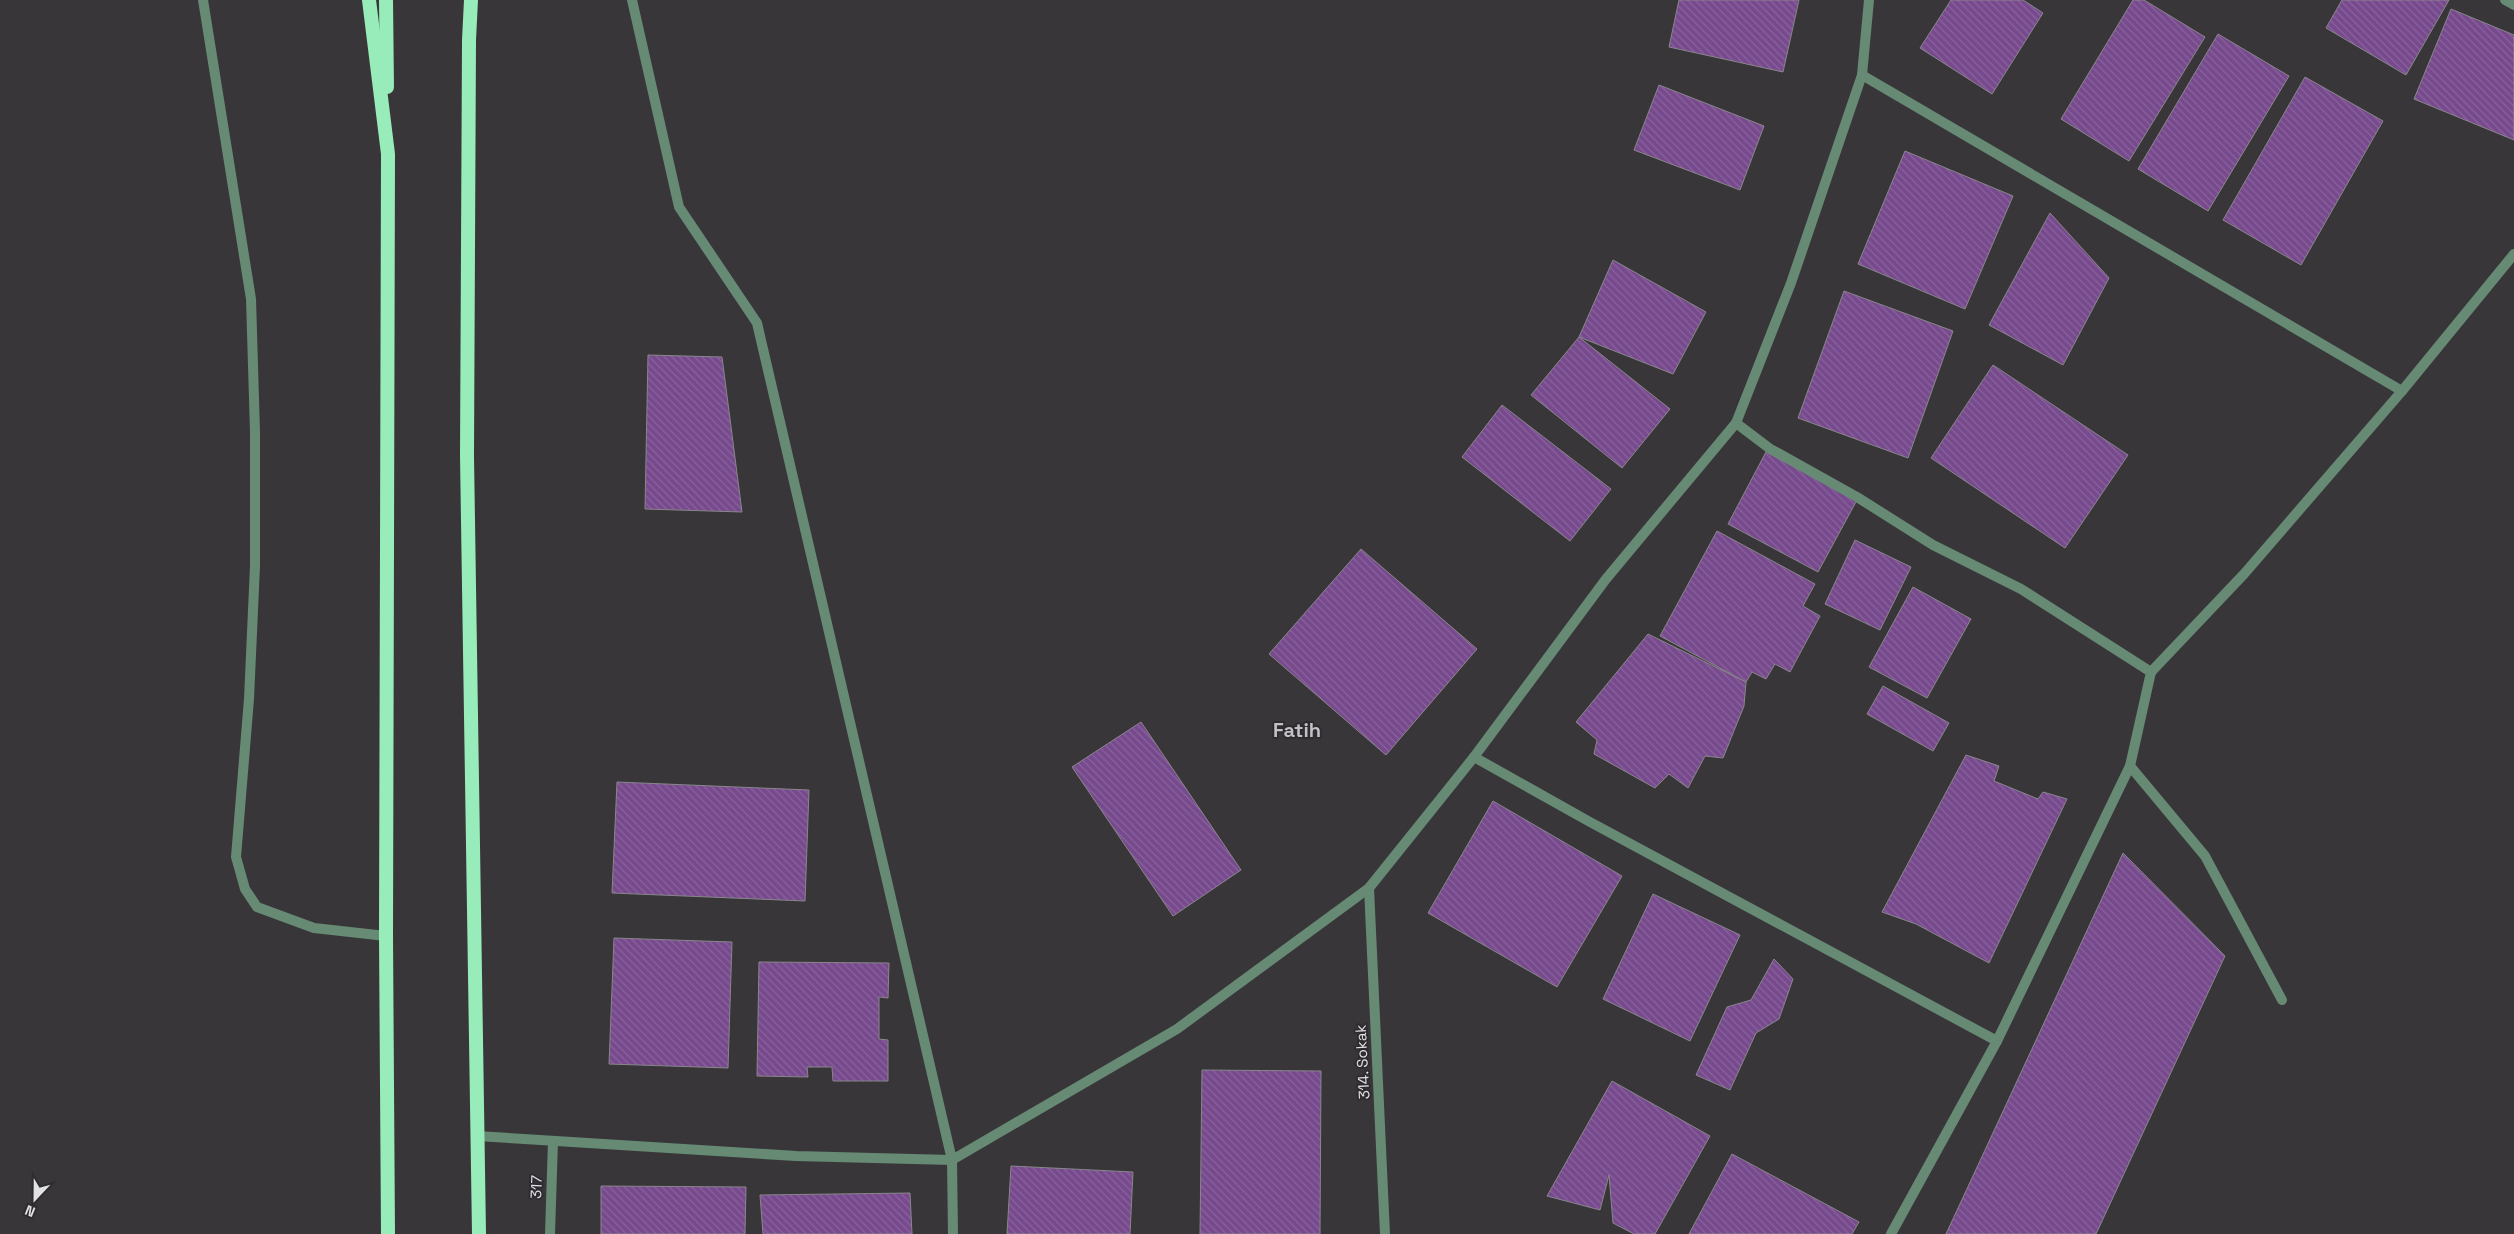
<svg xmlns="http://www.w3.org/2000/svg" width="2514" height="1234" font-family="'Space Grotesk',sans-serif">
	<style>
		.building { fill: url(#building-back-hatch); stroke: #89878b }
		.lines { fill: none; stroke-linecap: round; stroke-linejoin: round }
		.service { stroke: #668a74; stroke-width: 10 }
		.minor { stroke: #668a74; stroke-width: 10 }
		.trunk { stroke: #97ecba; stroke-width: 14 }
		.labels { text-anchor: middle; dominant-baseline: central; stroke-width: 4; stroke-linejoin: round; paint-order: stroke }
		.street-label { font-size: 15px; fill: #e2e1e3; stroke: #2e2c30 }
		.district-label { font-size: 20px; font-weight: bold; fill: #c3c0c5; stroke: #2e2c30 }
	</style>
	<defs>
		<pattern id="building-back-hatch" width="6" height="6" patternUnits="userSpaceOnUse" patternTransform="scale(1.25)"><rect width="6" height="6" fill="#77498d"/><path d="M-1 5l2 2M0 0l6 6M5-1l2 2" fill="none" stroke="#8a639d"/></pattern>
	</defs>
	<rect width="100%" height="100%" fill="#39363a"/>
	<g class="building">
		<polygon points="1679,0 1799,0 1783,72 1669,47"/>
		<polygon points="1951,0 2023,0 2043,13 1992,94 1920,48"/>
		<polygon points="2133,0 2144,0 2205,37 2129,161 2061,119"/>
		<polygon points="2342,0 2449,0 2406,75 2326,28"/>
		<polygon points="2451,9 2514,35 2514,140 2414,99"/>
		<polygon points="2218,34 2289,76 2208,211 2138,169"/>
		<polygon points="2305,77 2383,121 2301,265 2223,220"/>
		<polygon points="1659,85 1764,126 1740,190 1634,150"/>
		<polygon points="1905,151 2013,196 1965,309 1858,264"/>
		<polygon points="2050,213 2109,278 2063,365 1989,325"/>
		<polygon points="1613,260 1706,312 1673,374 1579,337"/>
		<polygon points="1844,291 1953,331 1908,458 1798,418"/>
		<polygon points="1579,337 1670,409 1622,468 1531,395"/>
		<polygon points="648,355 722,357 742,512 645,509"/>
		<polygon points="1993,365 2128,455 2065,548 1931,458"/>
		<polygon points="1502,405 1611,489 1570,541 1462,457"/>
		<polygon points="1766,452 1857,500 1818,572 1728,524"/>
		<polygon points="1717,531 1815,584 1803,606 1820,616 1790,672 1775,664 1766,679 1752,672 1746,682 1660,636"/>
		<polygon points="1855,540 1911,567 1880,630 1825,604"/>
		<polygon points="1361,549 1477,649 1386,755 1269,654"/>
		<polygon points="1913,587 1971,619 1927,698 1869,667"/>
		<polygon points="1648,634 1746,682 1744,706 1723,758 1705,756 1688,788 1669,774 1655,788 1594,754 1597,740 1576,722"/>
		<polygon points="1883,686 1949,723 1933,751 1867,714"/>
		<polygon points="1141,722 1241,870 1173,916 1072,767"/>
		<polygon points="1966,755 1999,766 1994,781 2038,799 2043,792 2067,799 1989,963 1916,924 1882,912"/>
		<polygon points="617,782 809,790 805,901 612,893"/>
		<polygon points="1493,801 1622,876 1557,987 1428,913"/>
		<polygon points="2123,853 2225,956 2096,1234 1946,1234"/>
		<polygon points="1653,894 1740,935 1690,1041 1603,999"/>
		<polygon points="614,938 732,942 728,1068 609,1064"/>
		<polygon points="1774,959 1793,979 1779,1019 1756,1033 1730,1090 1696,1075 1727,1007 1751,1000"/>
		<polygon points="759,962 889,963 888,998 879,997 879,1039 888,1040 888,1081 833,1081 832,1067 807,1067 808,1077 757,1076"/>
		<polygon points="1202,1070 1321,1071 1320,1234 1200,1234"/>
		<polygon points="1612,1081 1710,1136 1655,1234 1634,1234 1613,1223 1609,1175 1600,1210 1547,1196"/>
		<polygon points="1732,1154 1859,1222 1852,1234 1689,1234"/>
		<polygon points="1011,1166 1133,1172 1130,1234 1007,1234"/>
		<polygon points="601,1186 746,1187 745,1234 601,1234"/>
		<polygon points="910,1193 912,1234 763,1234 760,1195"/>
	</g>
	<g class="lines">
		<polyline class="service" points="203,0 251,299 255,432 255,566 249,699 236,857 245,889 257,907 314,928 386,936"/>
		<g class="minor">
			<polyline points="632,0 679,207 757,323 952,1160 953,1234"/>
			<polyline points="2505,0 2514,5"/>
			<polyline points="1862,75 2402,391"/>
			<polyline points="1736,423 1769,448 1857,497 1933,545 2021,589 2151,672 2130,766 1997,1041"/>
			<polyline points="2151,672 2244,574 2402,391 2514,254"/>
			<polyline points="1474,757 1590,822 1997,1041 1891,1234"/>
			<polyline points="2130,766 2205,856 2282,1000"/>
			<polyline points="1369,888 1385,1234"/>
			<polyline points="477,1136 796,1156 952,1160 1177,1029 1369,888 1474,757 1606,579 1736,423 1791,283 1862,75 1869,0"/>
			<polyline points="550,1234 553,1141"/>
		</g>
		<g class="trunk">
			<polyline points="369,0 388,154 386,936 388,1234"/>
			<polyline points="386,0 387,87"/>
			<polyline points="471,0 469,40 467,456 479,1234"/>
		</g>
	</g>
	<g class="labels">
		<g class="street-label">
			<text transform="translate(1362 1062) rotate(-93)">314. Sokak</text>
			<text transform="translate(536 1187) rotate(-88)">317</text>
		</g>
		<g class="district-label">
			<text x="1297" y="730">Fatih</text>
		</g>
	</g>
	<g transform="translate(35 1199) rotate(202)" stroke="#2e2c30" stroke-width="4" paint-order="stroke">
	<path d="M0-4L9 19L0 12L-9 19Z" fill="#e2e1e3"/>
	<text y="-8" font-size="14" font-weight="bold" text-anchor="middle" fill="#e2e1e3">N</text>
	</g>
</svg>
